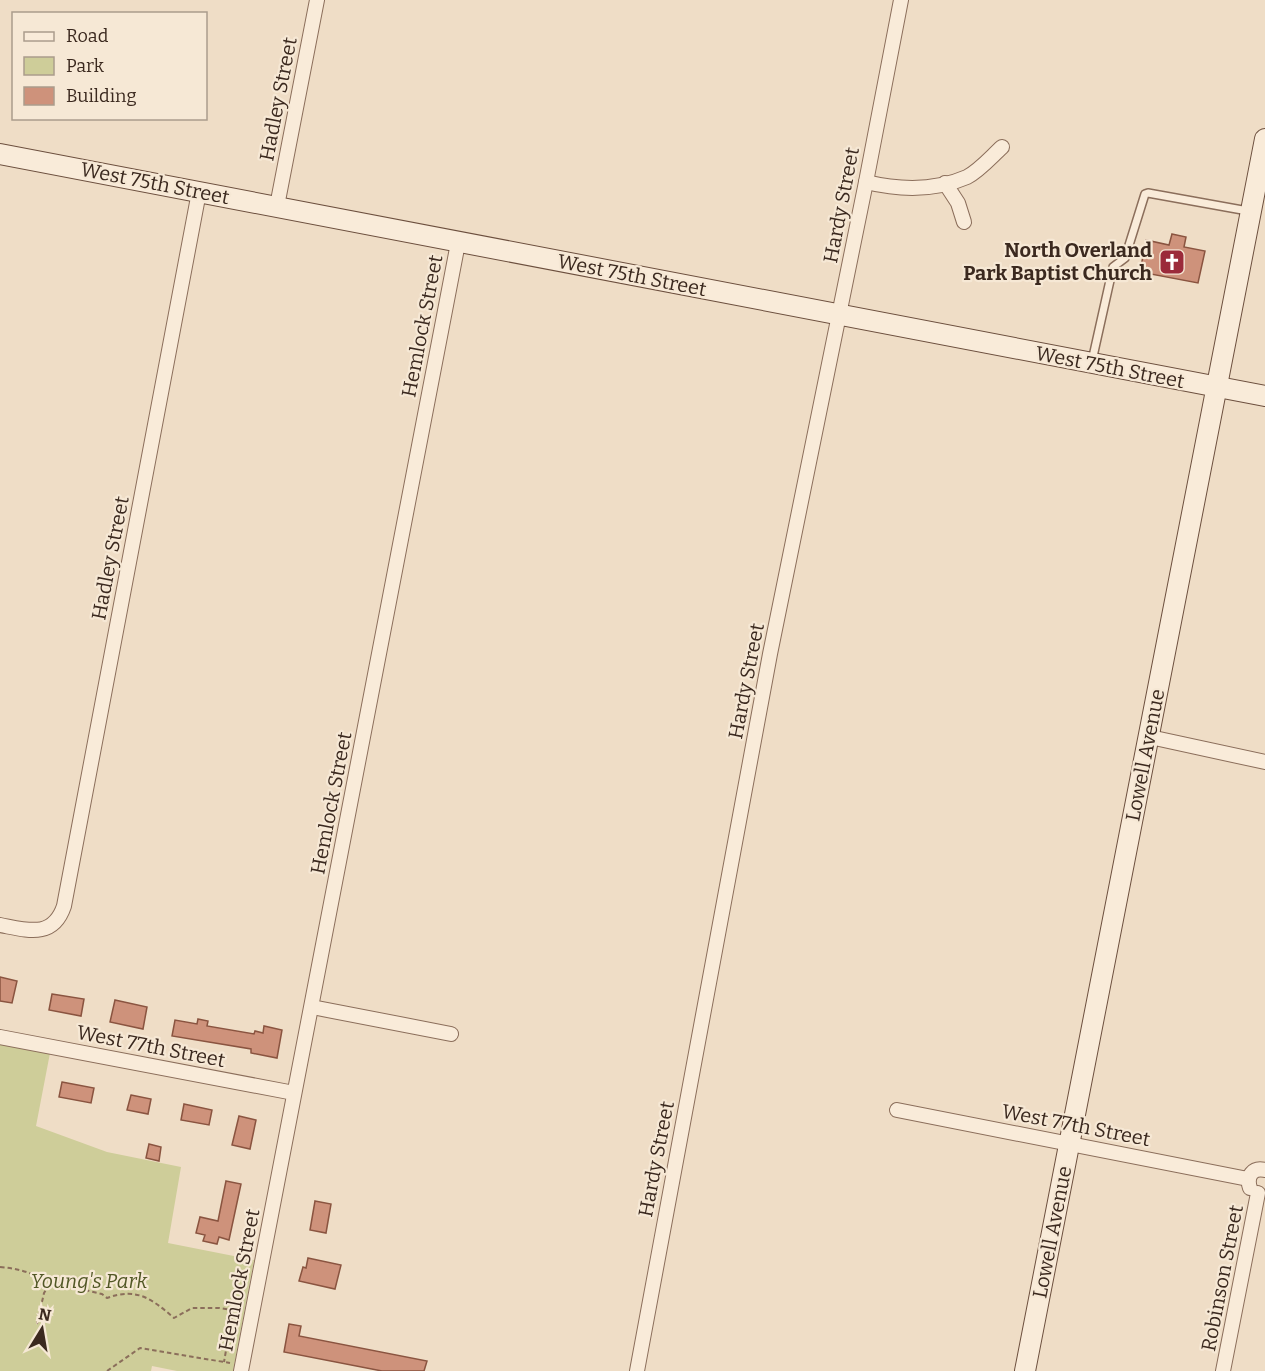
<svg xmlns="http://www.w3.org/2000/svg" width="1265" height="1371" font-family="Bitter,serif">
	<style>
		.green { fill: #cecd99 }
		.building { fill: #ce927b; stroke: #8a5440; stroke-width: 1.5 }
		.lines { fill: none; stroke-linecap: round; stroke-linejoin: round }
		.lane-casing { stroke: #8b6e5b; stroke-width: 10 }
		.street-casing { stroke: #8b6e5b; stroke-width: 16 }
		.secondary-casing { stroke: #6c4f3e; stroke-width: 22 }
		.path { stroke: #8b6e5b; stroke-width: 2; stroke-dasharray: 4.5 3; stroke-linecap: butt }
		.lane { stroke: #f9ebd9; stroke-width: 7 }
		.street { stroke: #f9ebd9; stroke-width: 14 }
		.secondary { stroke: #f9ebd9; stroke-width: 20 }
		.labels { text-anchor: middle; dominant-baseline: central; stroke-width: 4.5; stroke-linejoin: round; paint-order: stroke }
		.street-label { font-size: 20px; fill: #3b291f; stroke: #f6e8d5 }
		.poi-label { font-size: 20px; font-weight: bold; fill: #3b291f; stroke: #f6e8d5; text-anchor: end }
		.park-label { font-size: 20px; font-style: italic; fill: #515725; stroke: #f6e8d5 }
	</style>
	<rect width="100%" height="100%" fill="#efddc6"/>
	<polygon class="green" points="0,1043 50,1053 36,1126 107,1152 181,1167 168,1243 254,1260 233,1371 177,1371 152,1366 151,1371 0,1371"/>
	<g class="building">
		<polygon points="1172,234 1186,237 1184,247 1205,251 1198,283 1140,272 1146,240 1169,245"/>
		<polygon points="0,977 17,981 12,1003 0,1001"/>
		<polygon points="52,994 84,999 81,1016 49,1010"/>
		<polygon points="115,1000 147,1007 143,1029 110,1022"/>
		<polygon points="198,1019 208,1021 207,1026 254,1034 255,1031 263,1033 264,1026 282,1030 277,1058 251,1053 251,1049 172,1036 175,1020 197,1024"/>
		<polygon points="62,1082 94,1088 91,1103 59,1097"/>
		<polygon points="131,1095 151,1099 148,1114 127,1110"/>
		<polygon points="184,1104 212,1110 209,1125 181,1120"/>
		<polygon points="239,1116 256,1120 250,1149 232,1145"/>
		<polygon points="149,1144 161,1147 159,1161 146,1158"/>
		<polygon points="226,1181 241,1184 229,1240 219,1237 217,1244 203,1241 205,1235 196,1233 200,1217 218,1221"/>
		<polygon points="315,1201 331,1204 326,1233 310,1230"/>
		<polygon points="308,1258 341,1265 335,1289 299,1281 303,1267 306,1268"/>
		<polygon points="289,1324 301,1326 299,1336 427,1361 424,1371 382,1371 284,1352"/>
	</g>
	<g class="lines">
		<g class="lane-casing">
			<polyline id="lane" points="1092,361 1113,267 1125,258 1145,194 1148,193 1248,211"/>
		</g>
		<g class="street-casing">
			<g id="street">
				<path d="M866 182C899 190 935 191 967 177 980 170 991 157 1002 147"/>
				<polyline points="945,183 958,203 964,222"/>
				<polyline points="277,206 317,0"/>
				<polyline points="1150,737 1265,762"/>
				<path d="M0 925C27 930 53 939 64 906L199 192"/>
				<polyline points="312,1007 451,1034"/>
				<polyline points="0,1037 294,1093"/>
				<polyline points="897,1110 1248,1179"/>
				<path d="M1250 1188C1246 1176 1253 1167 1265 1170"/>
				<polyline points="241,1371 458,243"/>
				<polyline points="637,1371 770,654 866,182 901,0"/>
				<polyline points="1223,1371 1258,1193"/>
			</g>
		</g>
		<g class="secondary-casing">
			<g id="secondary">
				<polyline points="0,154 1265,396"/>
				<polyline points="1025,1371 1265,139"/>
			</g>
		</g>
		<g class="path">
			<path d="M0 1267C12 1268 23 1270 34 1275 48 1281 57 1286 73 1282L85 1290 102 1294 107 1298C137 1287 152 1299 174 1318L192 1308H219L233 1310 224 1362"/>
			<polyline points="37,1324 44,1293 50,1283"/>
			<polyline points="107,1371 140,1348 230,1363"/>
		</g>
		<use href="#lane" class="lane"/>
		<use href="#street" class="street"/>
		<use href="#secondary" class="secondary"/>
	</g>
	<defs>
		<g id="church-square" transform="scale(1.35)"><rect x="-9" y="-9" width="18" height="18" rx="4" fill="#9b2a3a" stroke="#f6e8d5"/><path d="M-1.2-6h2.4v3.5h3.3v2.4h-3.3V6h-2.4V-.1h-3.3v-2.4h3.3Z" fill="#fff"/></g>
	</defs>
	<g fill-rule="evenodd">
		<use href="#church-square" x="1172" y="262"/>
	</g>
	<g class="labels">
		<g class="street-label">
			<text transform="translate(278 99) rotate(-79)">Hadley Street</text>
			<text transform="translate(155 183) rotate(11)">West 75th Street</text>
			<text transform="translate(841 205) rotate(-79)">Hardy Street</text>
			<text transform="translate(632 275) rotate(11)">West 75th Street</text>
			<text transform="translate(422 326) rotate(-79)">Hemlock Street</text>
			<text transform="translate(1110 367) rotate(11)">West 75th Street</text>
			<text transform="translate(110 558) rotate(-79)">Hadley Street</text>
			<text transform="translate(746 681) rotate(-79)">Hardy Street</text>
			<text transform="translate(1145 755) rotate(-79)">Lowell Avenue</text>
			<text transform="translate(331 803) rotate(-79)">Hemlock Street</text>
			<text transform="translate(151 1046) rotate(11)">West 77th Street</text>
			<text transform="translate(1076 1125) rotate(11)">West 77th Street</text>
			<text transform="translate(656 1159) rotate(-79)">Hardy Street</text>
			<text transform="translate(1052 1232) rotate(-79)">Lowell Avenue</text>
			<text transform="translate(1222 1278) rotate(-79)">Robinson Street</text>
			<text transform="translate(239 1280) rotate(-79)">Hemlock Street</text>
		</g>
		<g class="poi-label">
			<text x="1152" y="250">North Overland<tspan x="1152" dy="23">Park Baptist Church</tspan></text>
		</g>
		<g class="park-label">
			<text x="89" y="1281">Young's Park</text>
		</g>
	</g>
	<rect x="12" y="12" width="195" height="108" fill="#f6e8d5" stroke="#ab9c8c" stroke-width="1.5"/>
	<rect x="24" y="32" width="30" height="9" fill="#f9ebd9" stroke="#ab9c8c" stroke-width="1.5"/>
	<text x="66" y="42" font-size="18" fill="#3b291f">Road</text>
	<rect x="24" y="57" width="30" height="18" fill="#cecd99" stroke="#ab9c8c" stroke-width="1.5"/>
	<text x="66" y="72" font-size="18" fill="#3b291f">Park</text>
	<rect x="24" y="87" width="30" height="18" fill="#ce927b" stroke="#ab9c8c" stroke-width="1.5"/>
	<text x="66" y="102" font-size="18" fill="#3b291f">Building</text>
	<g transform="translate(42 1329) rotate(11)" stroke="#f6e8d5" stroke-width="4.5" paint-order="stroke">
	<path d="M0-4.5L10 22L0 15L-10 22Z" fill="#3b291f"/>
	<text y="-9" font-size="16" font-weight="bold" text-anchor="middle" fill="#3b291f">N</text>
	</g>
</svg>
